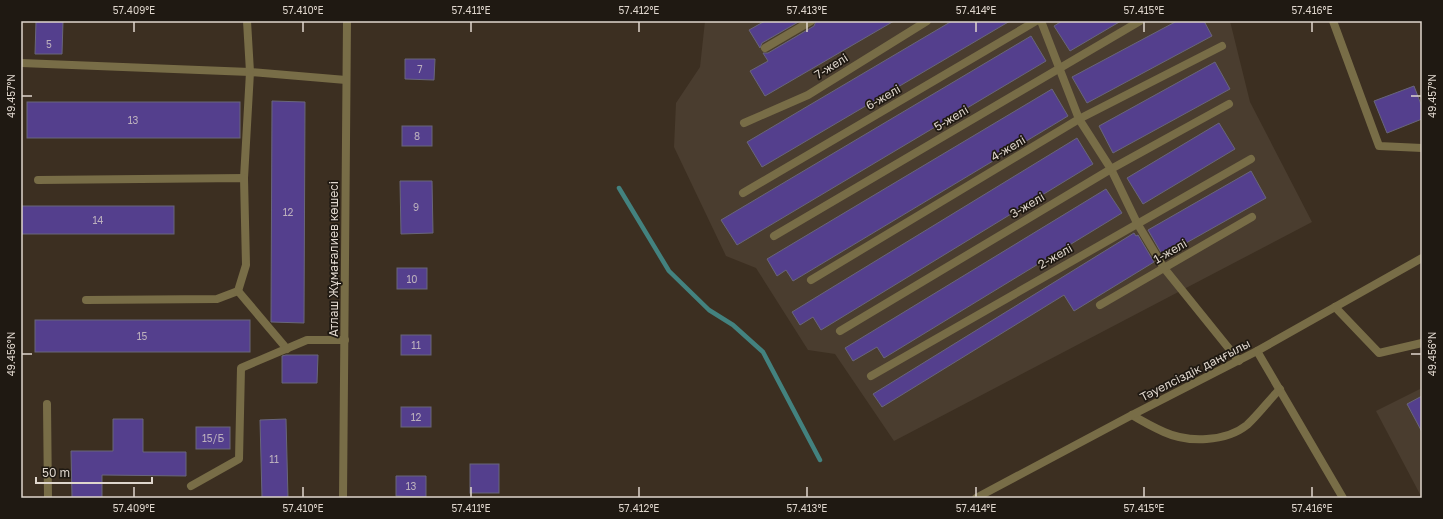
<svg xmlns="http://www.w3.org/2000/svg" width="1443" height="519" font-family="'Golos Text',sans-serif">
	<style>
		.industrial { fill: #4a3d2f }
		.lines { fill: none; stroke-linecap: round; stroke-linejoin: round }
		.stream { stroke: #43827f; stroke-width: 4.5 }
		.building { fill: #543f8d; stroke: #69667a }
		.service { stroke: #786d47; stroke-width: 8 }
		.minor { stroke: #786d47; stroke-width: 8 }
		.tertiary { stroke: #786d47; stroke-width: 8 }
		.ticks { fill: none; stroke: #dfd6cd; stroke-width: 1.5 }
		.labels { text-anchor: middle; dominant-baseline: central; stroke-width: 3.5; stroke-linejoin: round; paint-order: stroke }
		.number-label { font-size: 10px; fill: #bcb0bd }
		.street-label { font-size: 12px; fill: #dfd6cd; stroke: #1f1912 }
		.neatline { fill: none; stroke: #dfd6cd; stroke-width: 1.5 }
		.ticks-label { font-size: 10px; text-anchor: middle; fill: #dfd6cd }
	</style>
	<rect width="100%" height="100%" fill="#3c2f21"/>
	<g class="industrial">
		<polygon points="705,21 1230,21 1250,102 1312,222 894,441 835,354 808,350 756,268 726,256 674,147 676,103 700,67"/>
		<polygon points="1422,388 1422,498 1376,411"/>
	</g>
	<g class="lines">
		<polyline class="stream" points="619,188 669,271 709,310 733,325 763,352 820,460"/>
	</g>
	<g class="building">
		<polygon points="36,21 63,21 62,54 35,54"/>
		<polygon points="765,21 800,21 762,43 760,48 749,30"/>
		<polygon points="816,21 894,21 765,96 750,71 768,61 763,53 768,53 814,26"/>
		<polygon points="952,21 1010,21 762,167 747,142"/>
		<polygon points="1062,21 1121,21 1070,51 1054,26"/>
		<polygon points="1177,21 1204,21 1212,36 1087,103 1072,77"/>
		<polygon points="1031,36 1046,61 737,245 721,220"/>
		<polygon points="405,59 435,59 434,80 405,79"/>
		<polygon points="1215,62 1230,89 1113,153 1099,126"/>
		<polygon points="1414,86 1422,107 1422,119 1387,133 1374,101"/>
		<polygon points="1052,89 1068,116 793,281 786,270 777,276 767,259"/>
		<polygon points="272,101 305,102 304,323 271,322"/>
		<rect x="27" y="102" width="213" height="36"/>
		<polygon points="1219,123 1235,149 1143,204 1127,178"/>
		<rect x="402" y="126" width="30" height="20"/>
		<polygon points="1077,138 1093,164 821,330 813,317 800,325 792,312"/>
		<polygon points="1251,171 1266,198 1163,256 1148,230"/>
		<polygon points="400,181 432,181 433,233 401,234"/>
		<polygon points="1106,189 1122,213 884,358 877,347 853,361 845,348"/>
		<rect x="21" y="206" width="153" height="28"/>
		<polygon points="1134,233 1136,236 1138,235 1154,262 1074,311 1064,295 882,407 873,394"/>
		<rect x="397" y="268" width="30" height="21"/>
		<rect x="35" y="320" width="215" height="32"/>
		<rect x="401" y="335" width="30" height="20"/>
		<polygon points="286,355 318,355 317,383 282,383 282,356"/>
		<polygon points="1422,396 1422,432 1407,404"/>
		<rect x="401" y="407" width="30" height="20"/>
		<polygon points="113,419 143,419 143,452 186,452 186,476 102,475 102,498 72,498 71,451 113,451"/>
		<polygon points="286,419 288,498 262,498 260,420"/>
		<rect x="196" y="427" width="34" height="22"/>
		<rect x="470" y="464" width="29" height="29"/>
		<polygon points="396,476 426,476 426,497 396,496"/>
	</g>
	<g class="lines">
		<g class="service">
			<polyline points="1041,21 1079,119 1111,169 1137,223 1164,268 1239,361"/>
			<polyline points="1333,21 1379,146 1422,148"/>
			<polyline points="765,48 811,21"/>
			<polyline points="21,63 250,72 346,80"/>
			<polyline points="744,123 808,95 927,21"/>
			<polyline points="244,178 250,72 247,21"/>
			<polyline points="38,180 244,178 246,265 238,291 217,299 86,300"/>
			<polyline points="743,193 1036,21"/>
			<polyline points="774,236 1140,21"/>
			<polyline points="811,280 1079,119 1222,46"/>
			<polyline points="238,291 287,349"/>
			<polyline points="1100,305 1252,217"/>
			<polyline points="1335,307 1379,353 1422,343"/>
			<polyline points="840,331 1111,169 1229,104"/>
			<polyline points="871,376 1251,159"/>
			<polyline points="47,404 48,498"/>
			<path d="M1132 415C1142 421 1153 427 1164 432 1188 443 1226 442 1247 425 1259 414 1269 400 1280 389"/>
			<polyline points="191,486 239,459 241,368 307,340 345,340"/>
		</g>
		<g class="minor">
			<polyline points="1257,351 1343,498"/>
			<polyline points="343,498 347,21"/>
		</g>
		<polyline class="tertiary" points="976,498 1132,415 1257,351 1422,258"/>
	</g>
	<path class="ticks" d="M134 22V32M303 22V32M471 22V32M639 22V32M807 22V32M976 22V32M1144 22V32M1312 22V32M22 96H32M1411 96H1421M22 354H32M1411 354H1421M134 487V497M303 487V497M471 487V497M639 487V497M807 487V497M976 487V497M1144 487V497M1312 487V497"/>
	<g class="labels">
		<g class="number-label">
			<text x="49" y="44">5</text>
			<text x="420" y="69">7</text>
			<text x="133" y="120">13</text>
			<text x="417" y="136">8</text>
			<text x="416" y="207">9</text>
			<text x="288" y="212">12</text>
			<text x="98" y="220">14</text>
			<text x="412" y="279">10</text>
			<text x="142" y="336">15</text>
			<text x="416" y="345">11</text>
			<text x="416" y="417">12</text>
			<text x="213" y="438">15/Б</text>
			<text x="274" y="459">11</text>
			<text x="411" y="486">13</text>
		</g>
		<g class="street-label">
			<text transform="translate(831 66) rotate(-32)">7-желі</text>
			<text transform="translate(883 97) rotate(-30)">6-желі</text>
			<text transform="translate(951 118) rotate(-31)">5-желі</text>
			<text transform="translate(1008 148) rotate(-31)">4-желі</text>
			<text transform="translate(1027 205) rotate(-31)">3-желі</text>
			<text transform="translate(1170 251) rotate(-30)">1-желі</text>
			<text transform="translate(1055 256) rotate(-30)">2-желі</text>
			<text transform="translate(333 259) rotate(-90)">Атлаш Жұмағалиев көшесі</text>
			<text transform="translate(1195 370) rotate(-27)">Тәуелсіздік даңғылы</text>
		</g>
	</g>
	<rect width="1443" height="519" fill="none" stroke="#1f1912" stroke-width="44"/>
	<path d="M36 477v6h116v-6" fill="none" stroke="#dfd6cd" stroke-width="2"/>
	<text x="42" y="477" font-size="12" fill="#dfd6cd" stroke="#1f1912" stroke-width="3" paint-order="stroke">50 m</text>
	<rect x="22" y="22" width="1399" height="475" class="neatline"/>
	<g class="ticks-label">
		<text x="134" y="14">57.409°E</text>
		<text x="303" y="14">57.410°E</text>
		<text x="471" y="14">57.411°E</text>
		<text x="639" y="14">57.412°E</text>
		<text x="807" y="14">57.413°E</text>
		<text x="976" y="14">57.414°E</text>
		<text x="1144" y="14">57.415°E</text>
		<text x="1312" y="14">57.416°E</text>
		<text transform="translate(11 96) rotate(-90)" y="4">49.457°N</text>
		<text transform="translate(1432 96) rotate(-90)" y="4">49.457°N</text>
		<text transform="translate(11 354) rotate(-90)" y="4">49.456°N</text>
		<text transform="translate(1432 354) rotate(-90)" y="4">49.456°N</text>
		<text x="134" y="512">57.409°E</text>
		<text x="303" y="512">57.410°E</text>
		<text x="471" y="512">57.411°E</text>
		<text x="639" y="512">57.412°E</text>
		<text x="807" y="512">57.413°E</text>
		<text x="976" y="512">57.414°E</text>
		<text x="1144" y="512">57.415°E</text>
		<text x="1312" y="512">57.416°E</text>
	</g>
</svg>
